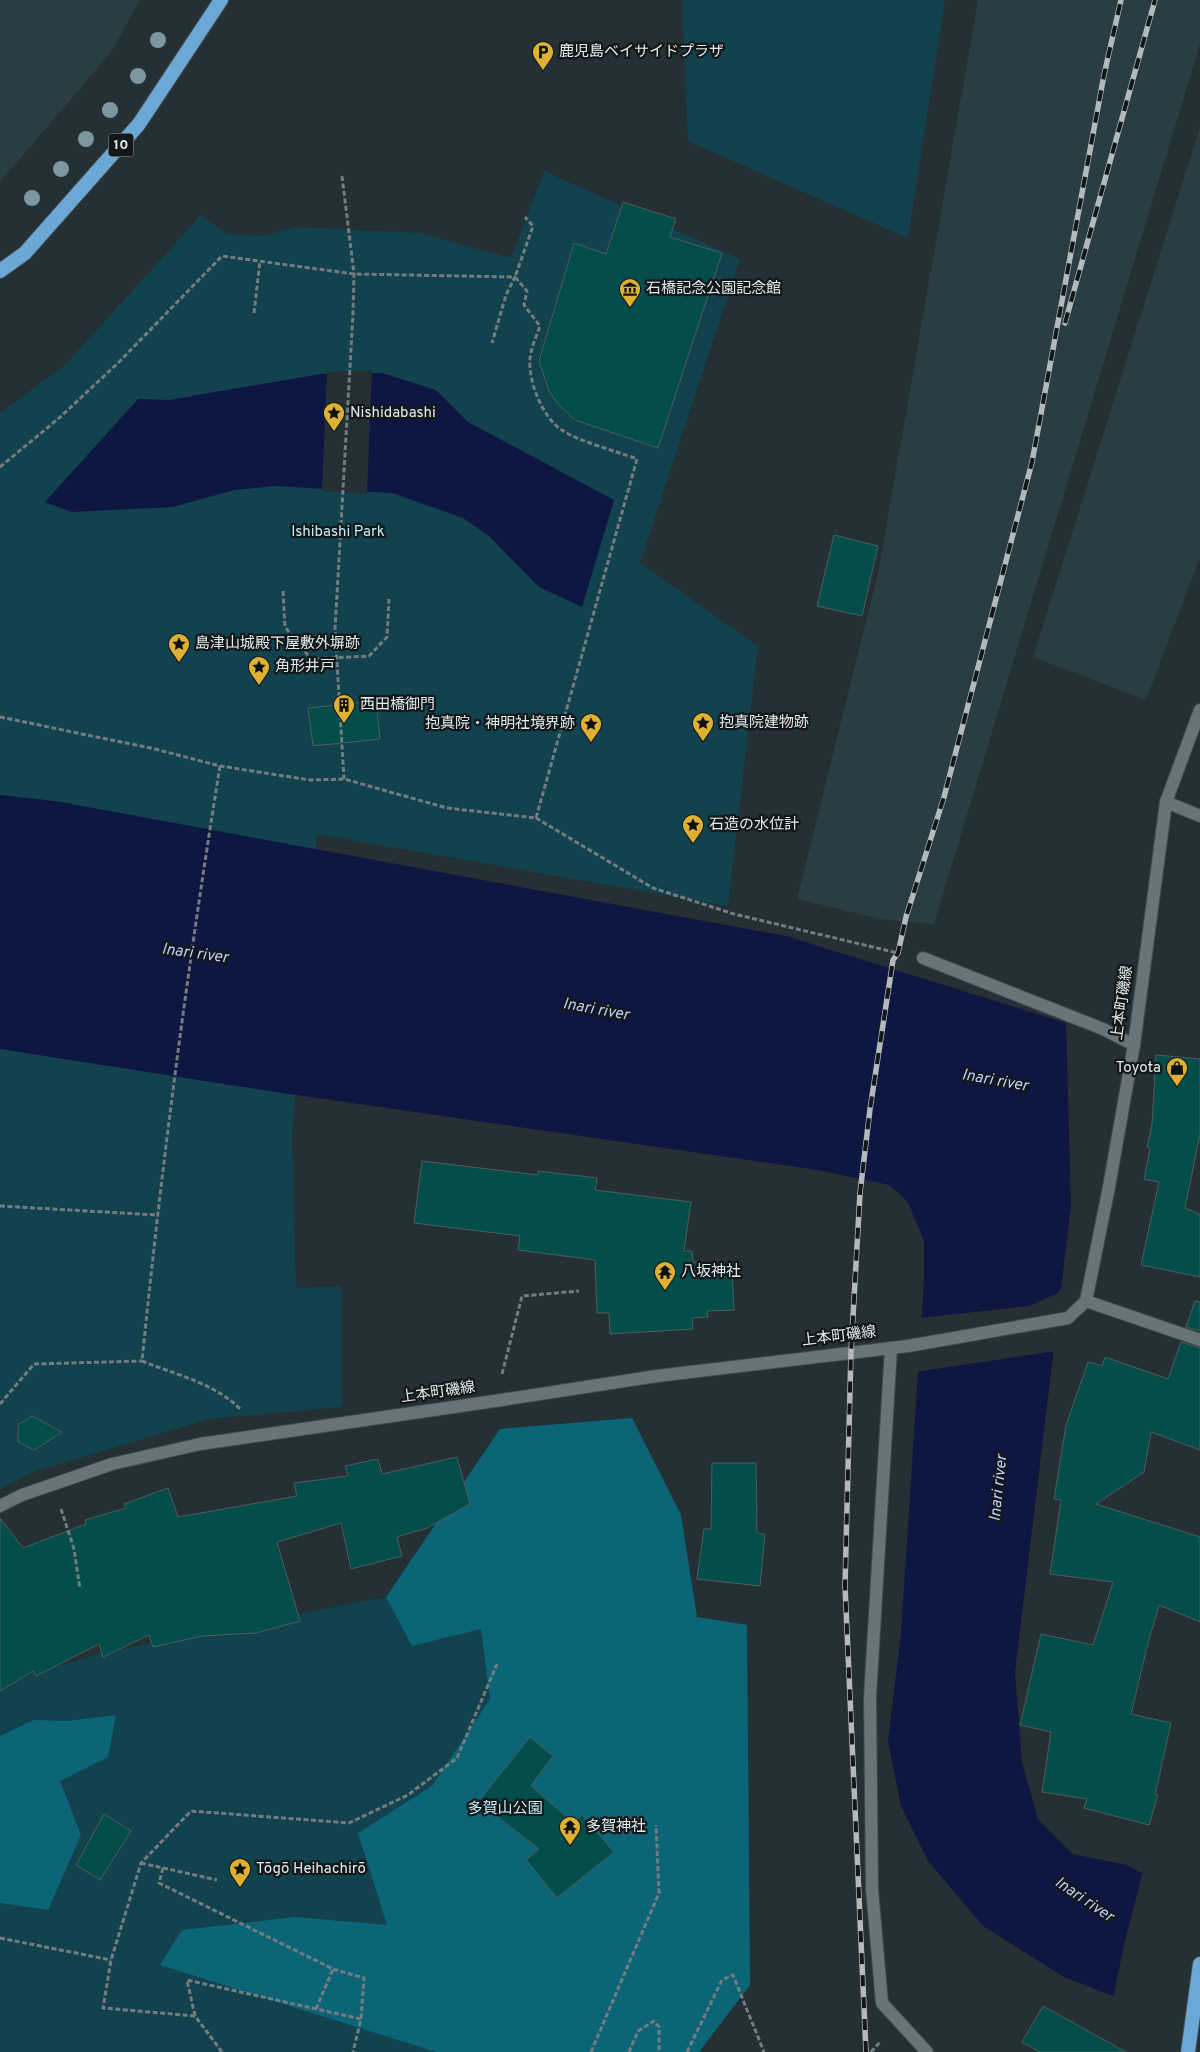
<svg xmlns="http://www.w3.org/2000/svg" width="1200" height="2052" font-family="Overpass,'Noto Sans JP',sans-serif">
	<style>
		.built { fill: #293d42 }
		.green { fill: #12424d }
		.forest { fill: #0c6477 }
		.water { fill: #0e1741 }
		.pier { fill: #243034 }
		.building { fill: #034d4b; stroke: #4f5d5c }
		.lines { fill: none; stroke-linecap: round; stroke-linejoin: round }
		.minor-casing { stroke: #414b4e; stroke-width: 14 }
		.tertiary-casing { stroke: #414b4e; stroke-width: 14 }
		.trunk-casing { stroke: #414b4e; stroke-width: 16 }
		.path { stroke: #737d80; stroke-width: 3; stroke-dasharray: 5 2.5; stroke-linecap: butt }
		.minor { stroke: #677478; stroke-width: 12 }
		.tertiary { stroke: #677478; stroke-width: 12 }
		.trunk { stroke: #6ca8d6; stroke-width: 14 }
		.rail-casing { stroke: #b2babd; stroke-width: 5.5 }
		.rail { stroke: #121719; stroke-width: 4; stroke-dasharray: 11; stroke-linecap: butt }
		.tree { fill: #7c97a0 }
		.labels { text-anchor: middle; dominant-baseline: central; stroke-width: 4.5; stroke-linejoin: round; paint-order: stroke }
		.shield { fill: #121719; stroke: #a5abae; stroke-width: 1 }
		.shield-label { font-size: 14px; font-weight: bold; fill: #e4ebee }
		.poi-label { font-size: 15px; fill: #e4ebee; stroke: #121719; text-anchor: start }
		.park-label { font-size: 15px; fill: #c4ecf8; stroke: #121719 }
		.street-label { font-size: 15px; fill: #e4ebee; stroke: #121719 }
		.water-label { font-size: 16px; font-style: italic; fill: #bdcdfb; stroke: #121719 }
	</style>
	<rect width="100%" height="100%" fill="#243034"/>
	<g class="built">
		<polygon points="0,0 140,0 112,51 0,182"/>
		<polygon points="978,0 1200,0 1200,44 934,924 880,919 797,899 878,573"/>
		<polygon points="1200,127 1200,557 1146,700 1033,657"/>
	</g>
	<g class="green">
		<polygon points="682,0 945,0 908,238 688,141"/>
		<polygon points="544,171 740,259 640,563 758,646 728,906 317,834 292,1134 296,1288 341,1286 342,1407 209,1419 33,1472 0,1489 0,413 64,366 201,215 227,234 263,236 295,227 420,233 511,258"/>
		<polygon points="632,1418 681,1515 697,1617 747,1625 750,1985 699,2052 0,2052 0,1683 106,1652 386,1597 500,1429"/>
	</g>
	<g class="forest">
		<polygon points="632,1418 681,1515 697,1617 747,1625 750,1985 699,2052 436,2052 160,1965 182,1930 295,1917 387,1925 358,1833 432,1786 490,1699 481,1629 412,1646 386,1597 500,1429"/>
		<polygon points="116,1715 108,1757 60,1781 81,1835 48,1910 0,1903 0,1736 34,1720 68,1721"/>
	</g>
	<g class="water">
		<polygon points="382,373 436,390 468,422 614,500 582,607 539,587 490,537 463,518 392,493 276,486 234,490 173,507 72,512 45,502 138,399 169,400 321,374"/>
		<polygon points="0,795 55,801 786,936 1066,1023 1071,1206 1015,1672 1022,1762 1038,1819 1073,1854 1127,1865 1200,1904 1200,2030 1064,1977 983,1926 928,1861 901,1806 888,1741 901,1633 924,1281 924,1241 908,1202 889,1185 818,1170 269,1091 0,1049"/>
	</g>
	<g class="pier">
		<polygon points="372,370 367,494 322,491 327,372"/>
		<polygon points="1064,1283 1056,1351 915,1372 919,1318 1029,1306 1058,1293"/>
		<polygon points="1143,1871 1200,1901 1200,2033 1113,1999 1123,1949"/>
	</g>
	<g class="building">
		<polygon points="623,202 676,219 670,237 722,253 658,448 575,420 558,404 549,391 539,361 574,243 606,254"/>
		<polygon points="834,535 878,546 862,616 817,606"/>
		<polygon points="376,701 380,739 313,746 308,708"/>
		<polygon points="1156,1055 1200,1059 1200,1134 1185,1208 1200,1214 1200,1277 1141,1265 1159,1182 1144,1179 1150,1148 1147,1147 1152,1125"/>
		<polygon points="422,1161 538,1175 538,1171 597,1178 595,1190 691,1202 684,1251 692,1251 693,1262 706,1262 707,1267 732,1265 734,1310 707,1311 708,1317 692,1318 693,1329 610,1334 609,1313 597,1313 595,1260 518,1250 520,1236 414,1223"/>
		<polygon points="1195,1301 1200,1302 1200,1331 1186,1327"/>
		<polygon points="1181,1342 1200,1348 1200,1450 1151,1432 1144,1472 1096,1504 1200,1537 1200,1622 1159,1605 1148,1643 1131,1714 1171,1723 1155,1795 1158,1795 1149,1825 1084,1808 1087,1799 1042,1792 1051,1732 1020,1725 1041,1634 1093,1645 1113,1582 1050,1574 1061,1500 1054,1499 1066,1425 1088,1362 1102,1366 1105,1357 1168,1379"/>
		<polygon points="32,1416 62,1432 34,1450 18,1442 18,1425"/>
		<polygon points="457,1457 470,1504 427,1528 397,1537 402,1556 351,1569 341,1523 277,1542 300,1621 256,1633 202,1636 153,1647 149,1635 103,1657 99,1644 36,1676 33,1671 0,1691 0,1518 23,1548 86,1524 85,1520 126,1508 124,1504 168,1488 178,1517 297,1496 294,1483 348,1476 345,1466 378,1459 382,1474"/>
		<polygon points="712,1463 756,1463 757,1533 765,1534 760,1586 697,1579 704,1529 711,1529"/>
		<polygon points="530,1737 553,1756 531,1786 573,1822 582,1815 614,1852 557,1898 526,1860 539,1849 478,1802"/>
		<polygon points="104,1814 131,1831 100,1880 76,1865"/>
		<polygon points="1043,2006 1126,2052 1040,2052 1022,2042"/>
	</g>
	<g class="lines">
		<g class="minor-casing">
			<g id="minor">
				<polyline points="1166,802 1200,816"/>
				<polyline points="923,958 1103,1029 1134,1045"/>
				<polyline points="1086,1301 1200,1340"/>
				<polyline points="891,1348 870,1697 872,1889 882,2003 927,2052"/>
			</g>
		</g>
		<g class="tertiary-casing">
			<polyline id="tertiary" points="0,1506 22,1495 112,1464 200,1444 495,1401 657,1376 908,1346 1068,1318 1086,1301 1109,1187 1134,1045 1166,802 1200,710"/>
		</g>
		<g class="trunk-casing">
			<g id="trunk">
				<polyline points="0,271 25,253 139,124 221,0"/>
				<polyline points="1188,2052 1200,1964"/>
			</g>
		</g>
		<g class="path">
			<polyline points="342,176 354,274 353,314 335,629 344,779"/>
			<polyline points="254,313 260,261"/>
			<polyline points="0,467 58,419 117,364 222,256 354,274 515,277 506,295 492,343"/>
			<polyline points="283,591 285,627 311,659 369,656 387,637 389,599"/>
			<path d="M0 717 155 749 220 766 310 780 344 779 447 808 536 818 637 459C616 451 584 443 565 432 544 421 528 383 530 359 531 348 536 337 540 326L524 305 527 291 515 277 533 226 525 217"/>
			<path d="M220 766C188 964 162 1162 142 1361 174 1374 217 1384 241 1410"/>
			<polyline points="536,818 653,888 734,914 898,953"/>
			<polyline points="0,1206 157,1215"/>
			<polyline points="502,1374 522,1296 579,1291"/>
			<polyline points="0,1404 34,1364 142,1361"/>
			<polyline points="61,1509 74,1549 80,1589"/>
			<polyline points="141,1863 217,1880"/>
			<polyline points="163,1868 159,1883 333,1969 364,1978 361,2019"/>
			<polyline points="0,1938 111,1960"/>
			<polyline points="316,2009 333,1969"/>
			<polyline points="195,2016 187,1980 361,2019 353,2052"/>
			<polyline points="222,2052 195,2016 103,2008 111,1960 141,1863 191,1811 349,1823 408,1795 457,1758 497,1664"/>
			<polyline points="591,2052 659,1893 656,1825"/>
			<polyline points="629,2052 638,2031 654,2021 659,2027 659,2052"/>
			<polyline points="687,2052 722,1980 733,1975 764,2052"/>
			<polyline points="871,2052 881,2041"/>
		</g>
		<use href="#minor" class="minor"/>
		<use href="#tertiary" class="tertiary"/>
		<use href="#trunk" class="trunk"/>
		<g class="rail-casing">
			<g id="rail">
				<polyline points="1065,323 1155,0"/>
				<polyline points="866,2052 845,1586 851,1352 860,1193 870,1109 893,960 898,953 906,917 944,797 1032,462 1104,75 1121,0"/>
			</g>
		</g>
		<use href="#rail" class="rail"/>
	</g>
	<g class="tree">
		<circle cx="158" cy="40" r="8"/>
		<circle cx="138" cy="76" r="8"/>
		<circle cx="110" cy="110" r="8"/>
		<circle cx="86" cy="139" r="8"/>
		<circle cx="61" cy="169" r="8"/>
		<circle cx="32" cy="198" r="8"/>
	</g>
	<defs>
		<g id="parking-pin" transform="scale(1.125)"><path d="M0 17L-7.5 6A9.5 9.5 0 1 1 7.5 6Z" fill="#deb133" stroke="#121719"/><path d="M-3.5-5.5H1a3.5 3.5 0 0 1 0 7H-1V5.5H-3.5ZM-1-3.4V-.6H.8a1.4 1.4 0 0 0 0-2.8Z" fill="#111"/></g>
		<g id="museum-pin" transform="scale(1.125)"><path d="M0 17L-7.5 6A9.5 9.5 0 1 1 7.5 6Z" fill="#deb133" stroke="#121719"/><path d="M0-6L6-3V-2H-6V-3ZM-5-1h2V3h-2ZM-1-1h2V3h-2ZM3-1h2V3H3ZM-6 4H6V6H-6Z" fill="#111"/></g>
		<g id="sight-pin" transform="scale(1.125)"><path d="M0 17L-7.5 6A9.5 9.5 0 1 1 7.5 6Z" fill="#deb133" stroke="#121719"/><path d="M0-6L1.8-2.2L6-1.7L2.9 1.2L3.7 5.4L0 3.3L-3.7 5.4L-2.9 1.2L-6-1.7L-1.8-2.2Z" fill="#111"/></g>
		<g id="building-pin" transform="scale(1.125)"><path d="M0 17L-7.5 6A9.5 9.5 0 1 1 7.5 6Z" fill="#deb133" stroke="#121719"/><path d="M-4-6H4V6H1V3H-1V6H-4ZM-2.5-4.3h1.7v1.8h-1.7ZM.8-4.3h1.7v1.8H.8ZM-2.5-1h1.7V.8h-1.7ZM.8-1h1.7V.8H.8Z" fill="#111"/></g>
		<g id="shop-pin" transform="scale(1.125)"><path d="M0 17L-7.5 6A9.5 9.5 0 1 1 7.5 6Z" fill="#deb133" stroke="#121719"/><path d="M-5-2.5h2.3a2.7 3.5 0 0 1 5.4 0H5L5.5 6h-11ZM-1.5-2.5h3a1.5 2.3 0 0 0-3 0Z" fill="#111"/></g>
		<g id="temple-pin" transform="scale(1.125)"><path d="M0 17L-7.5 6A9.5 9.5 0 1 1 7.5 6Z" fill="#deb133" stroke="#121719"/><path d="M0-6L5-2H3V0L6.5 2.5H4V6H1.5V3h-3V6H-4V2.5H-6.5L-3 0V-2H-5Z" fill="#111"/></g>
	</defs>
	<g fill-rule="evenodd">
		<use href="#parking-pin" x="543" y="52"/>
		<use href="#museum-pin" x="630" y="289"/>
		<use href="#sight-pin" x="334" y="413"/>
		<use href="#sight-pin" x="179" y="644"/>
		<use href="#sight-pin" x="259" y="667"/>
		<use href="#building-pin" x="344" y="705"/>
		<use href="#sight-pin" x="703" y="723"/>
		<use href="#sight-pin" x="591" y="724"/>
		<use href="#sight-pin" x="693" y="825"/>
		<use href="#shop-pin" x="1177" y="1068"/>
		<use href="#temple-pin" x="665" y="1272"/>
		<use href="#temple-pin" x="570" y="1827"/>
		<use href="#sight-pin" x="240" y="1869"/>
	</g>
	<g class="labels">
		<rect class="shield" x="108.5" y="133.5" width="25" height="23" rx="4"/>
		<g class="shield-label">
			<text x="121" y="145">10</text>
		</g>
		<g class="poi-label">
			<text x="559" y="52">鹿児島ベイサイドプラザ</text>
			<text x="646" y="289">石橋記念公園記念館</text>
			<text x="350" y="413">Nishidabashi</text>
			<text x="195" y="644">島津山城殿下屋敷外塀跡</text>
			<text x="275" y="667">角形井戸</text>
			<text x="360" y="705">西田橋御門</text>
			<text x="719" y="723">抱真院建物跡</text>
			<text x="575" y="724" text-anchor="end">抱真院・神明社境界跡</text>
			<text x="709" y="825">石造の水位計</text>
			<text x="1161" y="1068" text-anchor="end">Toyota</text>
			<text x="681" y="1272">八坂神社</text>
			<text x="586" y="1827">多賀神社</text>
			<text x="256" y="1869">Tōgō Heihachirō</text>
		</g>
		<g class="park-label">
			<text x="338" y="532">Ishibashi Park</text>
			<text x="505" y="1809">多賀山公園</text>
		</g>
		<g class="street-label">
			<text transform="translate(1123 1003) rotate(-82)">上本町磯線</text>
			<text transform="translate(839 1337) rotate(-7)">上本町磯線</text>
			<text transform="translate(438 1393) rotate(-8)">上本町磯線</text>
		</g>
		<g class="water-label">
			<text transform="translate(195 954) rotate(8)">Inari river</text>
			<text transform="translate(596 1010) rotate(10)">Inari river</text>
			<text transform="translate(995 1081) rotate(10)">Inari river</text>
			<text transform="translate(999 1488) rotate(-84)">Inari river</text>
			<text transform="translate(1084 1900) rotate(34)">Inari river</text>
		</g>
	</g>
</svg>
